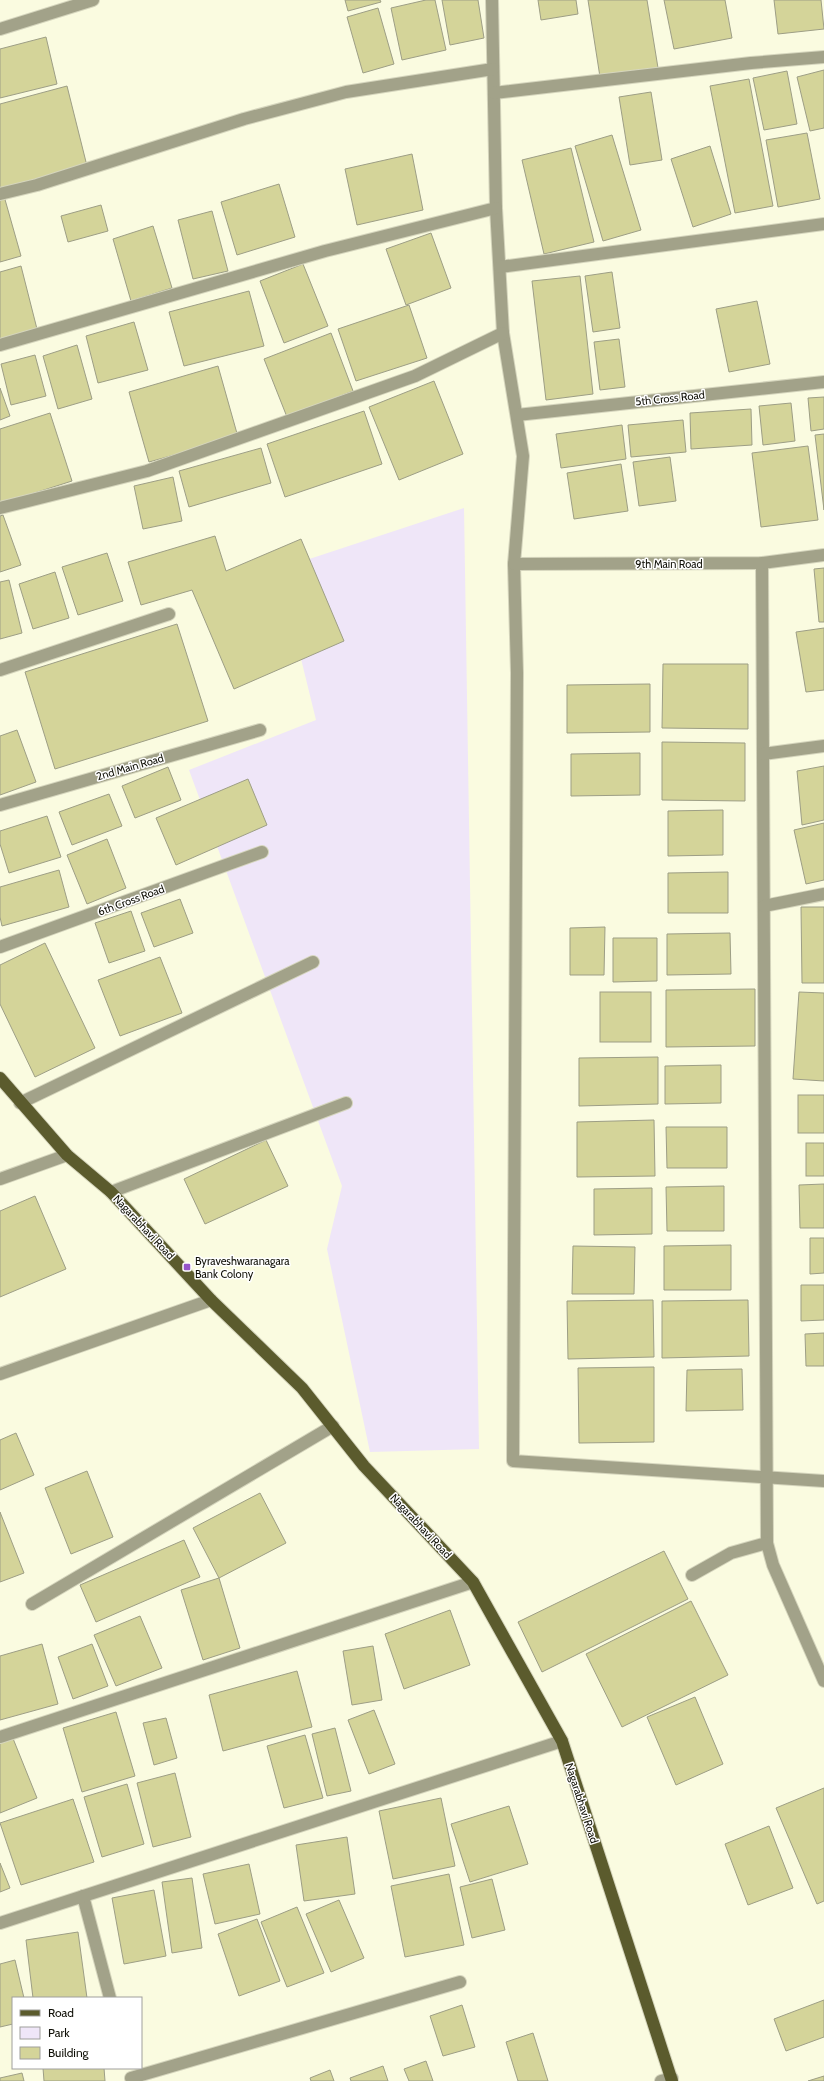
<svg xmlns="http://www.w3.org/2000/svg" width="824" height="2081" font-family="Cabin,sans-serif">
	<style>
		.green { fill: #efe6f8 }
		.building { fill: #d4d499; stroke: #9d9e85 }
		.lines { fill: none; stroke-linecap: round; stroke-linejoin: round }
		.minor-casing { stroke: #d5d5bd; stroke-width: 14 }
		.major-casing { stroke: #d5d5bd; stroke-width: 14 }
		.minor { stroke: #a2a289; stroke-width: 12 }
		.major { stroke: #5b5b2d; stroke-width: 12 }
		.poi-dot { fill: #9654c9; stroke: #fff; stroke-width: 1.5 }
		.labels { text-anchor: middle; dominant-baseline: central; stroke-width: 3; stroke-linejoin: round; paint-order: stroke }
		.street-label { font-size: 11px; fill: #101007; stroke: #fff }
		.poi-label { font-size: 11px; fill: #101007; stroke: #fff; text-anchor: start }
	</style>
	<rect width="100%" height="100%" fill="#fafbe0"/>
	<polygon class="green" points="464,508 479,1449 370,1452 327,1249 342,1186 189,770 316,720 279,569"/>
	<g class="building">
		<polygon points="345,0 380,0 381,2 348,11"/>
		<polygon points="426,0 435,0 446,50 402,60 391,8"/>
		<polygon points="442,0 478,0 484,38 450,45"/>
		<polygon points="538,0 576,0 578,14 541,20"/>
		<polygon points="588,0 647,0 658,68 600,77"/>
		<polygon points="664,0 725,0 732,38 674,49"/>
		<polygon points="774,0 821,0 824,29 778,34"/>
		<polygon points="378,8 394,64 363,73 347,17"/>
		<polygon points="46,37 57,84 0,98 0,49"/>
		<polygon points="824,70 824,128 810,131 797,77"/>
		<polygon points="787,71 797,124 764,130 753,78"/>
		<polygon points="749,79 773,206 735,213 710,86"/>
		<polygon points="67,86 87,166 0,189 0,104"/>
		<polygon points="651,92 662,160 630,165 619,97"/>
		<polygon points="807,133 820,199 778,207 766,140"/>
		<polygon points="612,135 641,230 603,241 575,146"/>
		<polygon points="710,146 731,214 693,227 671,159"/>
		<polygon points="571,148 594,242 544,254 522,160"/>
		<polygon points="412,154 423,210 357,225 345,169"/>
		<polygon points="279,184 295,237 237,255 221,202"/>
		<polygon points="4,196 21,256 0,262 0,197"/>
		<polygon points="101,205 108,231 68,242 61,216"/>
		<polygon points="212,211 228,271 193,279 178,220"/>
		<polygon points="153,226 172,288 131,301 113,239"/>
		<polygon points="431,233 451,288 406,305 386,249"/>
		<polygon points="303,264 328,326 284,343 260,281"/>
		<polygon points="21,266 37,329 0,339 0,272"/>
		<polygon points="612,272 620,328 593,332 585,276"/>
		<polygon points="580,276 593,394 546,400 532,281"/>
		<polygon points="249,291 264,346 184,366 169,312"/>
		<polygon points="757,301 770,364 729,372 716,309"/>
		<polygon points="409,305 427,358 356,381 338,329"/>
		<polygon points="134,322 148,370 98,383 86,336"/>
		<polygon points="331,333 353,391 287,417 264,359"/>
		<polygon points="619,339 625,387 600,390 594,342"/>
		<polygon points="77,345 92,399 58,409 43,356"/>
		<polygon points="35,355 46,396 11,405 1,364"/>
		<polygon points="218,366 238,437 149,462 129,392"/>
		<polygon points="434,381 463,454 399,480 369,407"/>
		<polygon points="0,388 10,416 0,420"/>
		<polygon points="824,397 824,429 811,431 808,398"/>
		<polygon points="791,403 795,441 763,445 759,406"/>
		<polygon points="751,409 752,445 691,449 690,413"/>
		<polygon points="364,411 382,464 285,497 267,444"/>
		<polygon points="50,413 72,481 0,504 0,429"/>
		<polygon points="683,420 686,452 631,457 628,425"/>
		<polygon points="622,425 626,459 561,468 556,434"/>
		<polygon points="824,434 824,510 815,435"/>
		<polygon points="808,446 818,520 761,527 752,453"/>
		<polygon points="261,448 271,483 189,507 179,471"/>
		<polygon points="670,457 676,501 639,506 633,462"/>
		<polygon points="621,464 628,511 574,519 567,473"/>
		<polygon points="173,477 182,521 143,529 134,486"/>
		<polygon points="3,515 21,565 0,572 0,516"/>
		<polygon points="215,536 226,571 301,539 344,641 234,689 192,590 141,605 128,562"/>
		<polygon points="107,553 123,601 78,615 62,567"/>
		<polygon points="824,568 824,622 819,622 814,569"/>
		<polygon points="55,572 69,618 33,629 19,584"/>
		<polygon points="9,580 22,633 0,639 0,582"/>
		<polygon points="177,624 208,721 55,769 25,672"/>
		<polygon points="824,628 824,690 806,692 796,632"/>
		<polygon points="663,664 748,664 748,729 662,728"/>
		<polygon points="650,684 650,732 567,733 567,685"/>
		<polygon points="17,730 36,782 0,795 0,736"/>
		<polygon points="662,742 745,743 745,801 662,800"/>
		<polygon points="640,753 640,795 571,796 571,754"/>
		<polygon points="824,766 824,820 802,825 797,771"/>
		<polygon points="168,767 181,800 135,818 122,786"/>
		<polygon points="248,779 267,825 176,865 156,818"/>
		<polygon points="109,794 122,826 72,845 59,812"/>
		<polygon points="723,810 723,855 668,856 668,811"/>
		<polygon points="47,816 61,857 9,873 0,844 0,831"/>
		<polygon points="824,823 824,880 806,884 794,830"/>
		<polygon points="107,839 126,888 87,904 67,855"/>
		<polygon points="59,870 69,907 2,926 0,917 0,887"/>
		<polygon points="728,872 728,913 668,913 668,873"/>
		<polygon points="180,899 193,933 154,947 141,913"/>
		<polygon points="801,907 824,907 824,983 802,983"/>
		<polygon points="131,911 145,951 109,963 95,923"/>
		<polygon points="605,927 604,975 570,975 570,928"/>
		<polygon points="730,933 731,974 667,975 667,934"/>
		<polygon points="613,938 657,938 657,981 613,982"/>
		<polygon points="45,943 95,1048 35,1077 0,1004 0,965"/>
		<polygon points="160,957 182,1013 120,1036 98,980"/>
		<polygon points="755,989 755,1046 666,1047 666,990"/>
		<rect x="600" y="992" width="51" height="50"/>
		<polygon points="799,992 824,993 824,1081 793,1079"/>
		<polygon points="658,1057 658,1104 579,1106 579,1058"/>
		<polygon points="721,1065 721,1103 665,1104 665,1066"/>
		<rect x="798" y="1095" width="26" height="38"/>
		<polygon points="654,1120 655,1176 577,1177 577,1122"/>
		<polygon points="666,1127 727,1127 727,1168 667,1168"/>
		<polygon points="266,1140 288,1186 205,1224 184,1179"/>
		<rect x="806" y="1143" width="18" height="33"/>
		<polygon points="824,1184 824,1228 800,1228 799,1185"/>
		<polygon points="724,1186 724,1231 667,1231 666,1187"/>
		<polygon points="652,1188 652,1234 594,1235 594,1189"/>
		<polygon points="35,1196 66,1269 0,1297 0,1211"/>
		<polygon points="810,1238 824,1238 824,1273 810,1274"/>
		<polygon points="731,1245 731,1290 664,1290 664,1246"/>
		<polygon points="573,1246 635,1247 634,1294 572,1294"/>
		<polygon points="801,1285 824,1285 824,1320 801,1321"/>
		<polygon points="653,1300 654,1357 568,1359 567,1301"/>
		<polygon points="748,1300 749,1356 662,1358 662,1301"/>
		<polygon points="824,1333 824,1366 806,1366 805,1334"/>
		<polygon points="654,1367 654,1442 579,1443 578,1368"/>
		<polygon points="742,1369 743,1410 686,1411 687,1370"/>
		<polygon points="16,1433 34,1475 0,1490 0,1440"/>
		<polygon points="87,1471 113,1537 71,1554 45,1488"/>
		<polygon points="260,1493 286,1543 219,1578 193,1528"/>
		<polygon points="0,1512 24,1573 0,1582"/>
		<polygon points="184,1540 200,1577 96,1622 80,1585"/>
		<polygon points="664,1551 688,1599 542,1672 518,1622"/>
		<polygon points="219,1578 240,1648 203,1660 181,1590"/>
		<polygon points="691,1601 728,1675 622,1727 586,1654"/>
		<polygon points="450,1610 470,1665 404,1689 385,1634"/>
		<polygon points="140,1616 162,1668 116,1686 94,1635"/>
		<polygon points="42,1644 58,1704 0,1720 0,1656"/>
		<polygon points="92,1644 108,1686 73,1699 58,1657"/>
		<polygon points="373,1646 382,1700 352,1705 343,1651"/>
		<polygon points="297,1671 312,1727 223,1751 209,1695"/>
		<polygon points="695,1697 723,1764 676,1785 647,1717"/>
		<polygon points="374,1710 395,1764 369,1774 348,1720"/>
		<polygon points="116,1712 135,1776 82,1792 63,1728"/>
		<polygon points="166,1718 177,1758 154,1765 143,1723"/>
		<polygon points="335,1728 351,1791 327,1796 312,1734"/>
		<polygon points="305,1735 323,1798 284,1808 267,1746"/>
		<polygon points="12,1736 37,1798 0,1813 0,1741"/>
		<polygon points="175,1773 191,1837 153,1847 137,1783"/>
		<polygon points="127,1784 144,1844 102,1857 84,1797"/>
		<polygon points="824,1788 824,1901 817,1904 776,1808"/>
		<polygon points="441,1798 455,1866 393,1879 379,1811"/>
		<polygon points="73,1799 94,1862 21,1885 0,1823"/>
		<polygon points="509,1806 528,1864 470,1882 451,1824"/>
		<polygon points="769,1826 793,1888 748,1905 725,1844"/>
		<polygon points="347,1837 355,1894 304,1901 296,1845"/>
		<polygon points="0,1863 10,1888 0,1892"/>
		<polygon points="249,1864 260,1914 215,1924 203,1874"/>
		<polygon points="449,1874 464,1945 405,1957 391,1886"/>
		<polygon points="192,1878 202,1948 172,1953 162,1882"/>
		<polygon points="492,1879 505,1930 472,1938 460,1887"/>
		<polygon points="154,1890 166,1956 124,1964 112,1898"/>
		<polygon points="339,1900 364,1958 331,1972 306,1914"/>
		<polygon points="297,1907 324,1973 287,1987 261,1922"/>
		<polygon points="257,1919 280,1981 239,1996 218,1934"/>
		<polygon points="78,1932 87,1998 33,1998 26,1940"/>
		<polygon points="15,1960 24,1998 13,1998 13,2024 0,2027 0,1964"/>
		<polygon points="824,2000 824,2037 786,2051 774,2019"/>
		<polygon points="462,2005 475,2047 443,2056 430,2016"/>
		<polygon points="533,2033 548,2081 518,2081 506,2042"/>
		<polygon points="426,2061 433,2081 409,2081 404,2069"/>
		<polygon points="383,2066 388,2081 351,2081 350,2078"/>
		<polygon points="43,2068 104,2068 105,2081 44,2081"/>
		<polygon points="330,2070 334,2081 311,2081 310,2078"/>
		<polygon points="22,2073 24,2081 0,2081 0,2078"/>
		<polygon points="824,2076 824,2081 808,2081"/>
	</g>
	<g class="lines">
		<g class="minor-casing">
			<g id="minor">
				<polyline points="492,0 496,208 503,333 523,456 514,564 517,673 513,1461 824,1481"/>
				<polyline points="0,29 93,0"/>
				<polyline points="494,93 751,63 824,57"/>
				<polyline points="0,194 37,185 244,119 346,92 493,69"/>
				<polyline points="500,267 824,224"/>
				<polyline points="0,345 325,251 496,208"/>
				<polyline points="517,415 824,382"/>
				<polyline points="0,508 147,471 415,376 503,333"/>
				<polyline points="762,563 767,1543 773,1565 824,1681"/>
				<polyline points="514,564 762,563 824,555"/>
				<polyline points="0,670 169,614"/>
				<polyline points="763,754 824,746"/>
				<polyline points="0,805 260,730"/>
				<polyline points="764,906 824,894"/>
				<polyline points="0,947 262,852"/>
				<polyline points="20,1103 313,962"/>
				<polyline points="0,1179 67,1155"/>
				<polyline points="111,1192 346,1103"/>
				<polyline points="0,1374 211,1300"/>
				<polyline points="692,1575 731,1553 767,1543"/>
				<polyline points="32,1604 333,1426"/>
				<polyline points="0,1737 473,1582"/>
				<polyline points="83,1896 110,1998"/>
				<polyline points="0,1923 562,1741"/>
				<polyline points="131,2078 460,1982"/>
				<polyline points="661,2081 672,2078"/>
			</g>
		</g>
		<g class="major-casing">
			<polyline id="major" points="0,1078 67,1155 111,1192 211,1300 302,1388 364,1466 473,1582 562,1741 672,2081"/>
		</g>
		<use href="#minor" class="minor"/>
		<use href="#major" class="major"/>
	</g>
	<rect class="poi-dot" x="183" y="1263" width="8" height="8" rx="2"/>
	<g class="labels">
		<g class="street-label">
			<text transform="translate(670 398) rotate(-6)">5th Cross Road</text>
			<text x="669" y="564">9th Main Road</text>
			<text transform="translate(130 767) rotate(-16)">2nd Main Road</text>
			<text transform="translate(131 900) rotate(-20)">6th Cross Road</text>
			<text transform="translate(144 1227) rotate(47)">Nagarabhavi Road</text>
			<text transform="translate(421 1526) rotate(47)">Nagarabhavi Road</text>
			<text transform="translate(582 1803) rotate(72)">Nagarabhavi Road</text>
		</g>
		<g class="poi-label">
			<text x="195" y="1261">Byraveshwaranagara<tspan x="195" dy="13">Bank Colony</tspan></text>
		</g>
	</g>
	<rect x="12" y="1997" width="130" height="72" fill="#ffffff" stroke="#9f9f9c"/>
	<rect x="20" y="2010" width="20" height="6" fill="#5b5b2d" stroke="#9f9f9c"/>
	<text x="48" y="2017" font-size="12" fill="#101007">Road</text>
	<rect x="20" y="2027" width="20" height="12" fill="#efe6f8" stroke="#9f9f9c"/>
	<text x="48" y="2037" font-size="12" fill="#101007">Park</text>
	<rect x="20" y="2047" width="20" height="12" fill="#d4d499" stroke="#9f9f9c"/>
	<text x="48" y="2057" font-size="12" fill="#101007">Building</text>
</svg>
